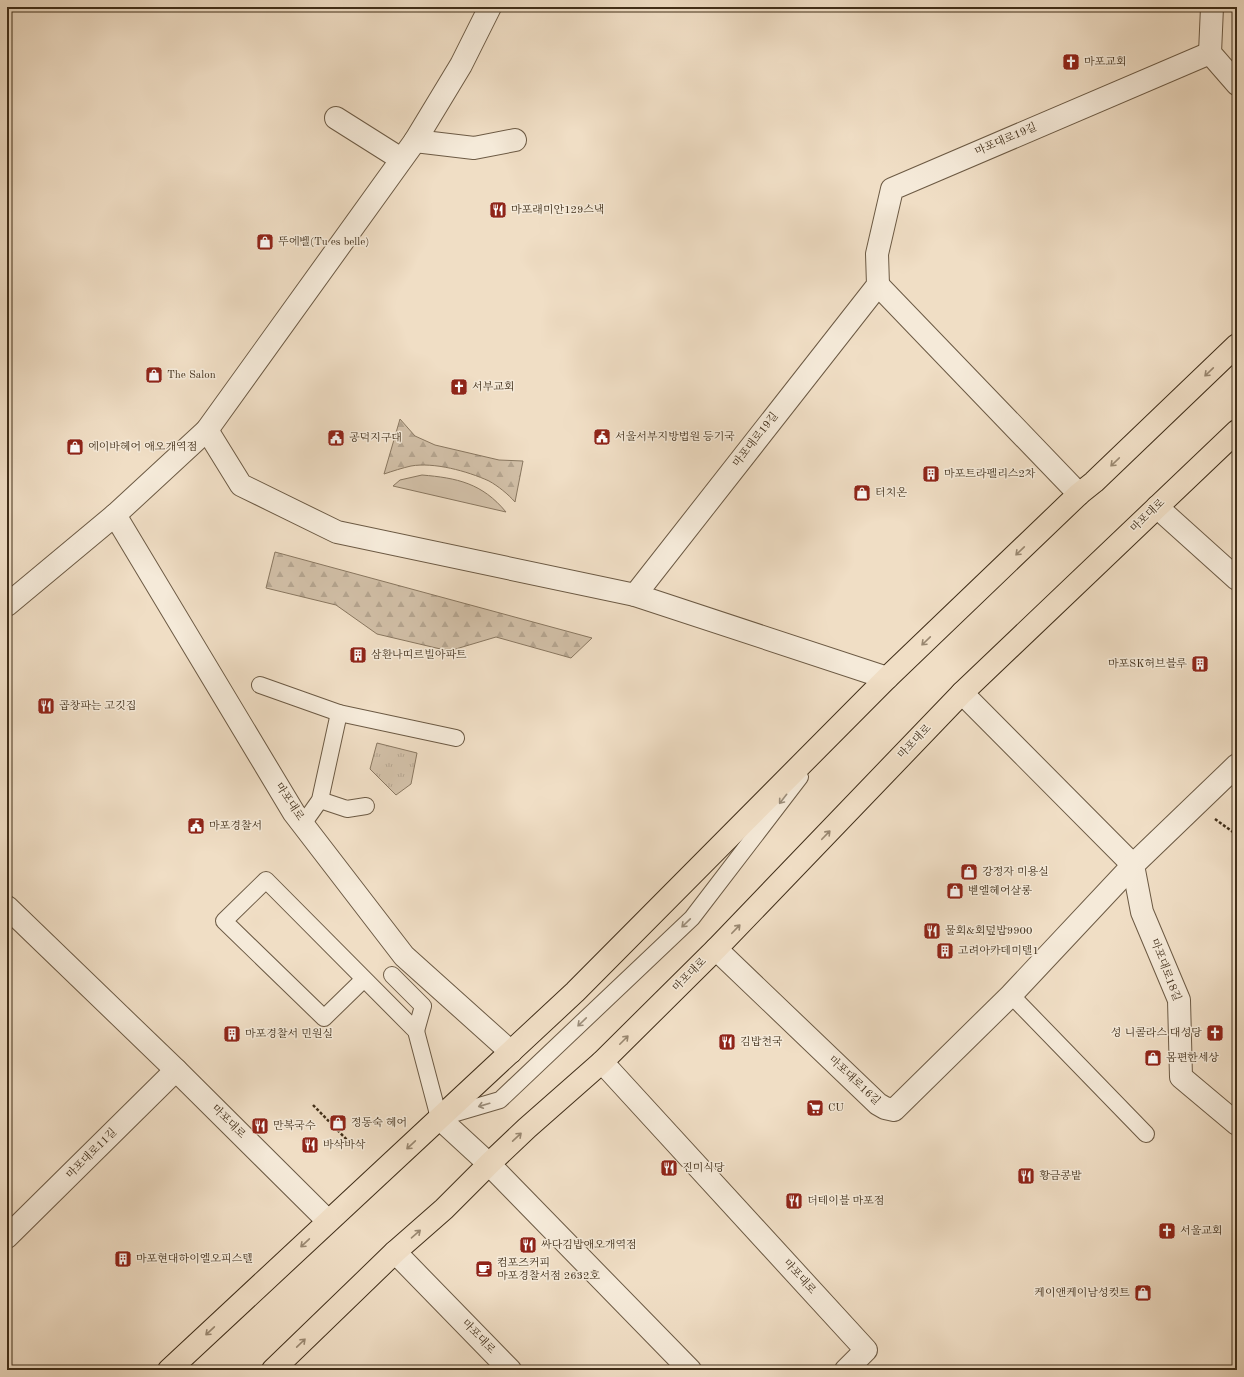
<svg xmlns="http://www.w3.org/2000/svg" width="1244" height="1377" font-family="'Old Standard TT','Noto Serif KR',serif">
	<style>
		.grass { fill: #d2c0a8; stroke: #897760 }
		.forest { fill: url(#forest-firs); stroke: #897760 }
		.park { fill: url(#park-tufts); stroke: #897760 }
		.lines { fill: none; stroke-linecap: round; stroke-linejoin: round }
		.service-casing { stroke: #6c5a44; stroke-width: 18 }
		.minor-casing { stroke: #6c5a44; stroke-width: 24 }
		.primary-casing { stroke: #402e19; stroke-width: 24 }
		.path { stroke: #402e19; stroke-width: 2.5; stroke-dasharray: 3 2; stroke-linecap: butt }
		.service { stroke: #f5ead9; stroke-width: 16 }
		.minor { stroke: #f5ead9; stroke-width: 22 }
		.primary { stroke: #f0dec5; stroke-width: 22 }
		.oneway { stroke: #98866f }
		.oneway2 { stroke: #9a8c79 }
		.labels { text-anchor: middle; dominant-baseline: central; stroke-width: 3; stroke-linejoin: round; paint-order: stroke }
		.poi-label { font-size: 11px; fill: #402e19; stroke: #f5ead9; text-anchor: start }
		.street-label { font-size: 11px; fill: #402e19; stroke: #f5ead9 }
	</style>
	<defs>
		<pattern id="forest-firs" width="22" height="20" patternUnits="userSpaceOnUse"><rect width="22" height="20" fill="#d2c0a8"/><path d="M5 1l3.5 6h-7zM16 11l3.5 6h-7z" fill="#b5a590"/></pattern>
		<pattern id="park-tufts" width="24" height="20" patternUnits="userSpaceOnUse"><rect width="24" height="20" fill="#d2c0a8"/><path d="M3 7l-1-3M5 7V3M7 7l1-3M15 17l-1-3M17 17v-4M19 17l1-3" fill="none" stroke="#b5a590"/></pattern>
	</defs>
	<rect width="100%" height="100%" fill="#f0dec5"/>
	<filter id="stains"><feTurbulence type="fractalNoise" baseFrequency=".005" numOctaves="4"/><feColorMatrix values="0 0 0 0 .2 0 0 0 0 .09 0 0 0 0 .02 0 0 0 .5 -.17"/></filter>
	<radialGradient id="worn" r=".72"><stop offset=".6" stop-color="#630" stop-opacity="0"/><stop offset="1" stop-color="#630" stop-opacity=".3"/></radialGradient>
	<path class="grass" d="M422 475C457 478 482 483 506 512L393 486 400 480Z"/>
	<g class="forest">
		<path d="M400 419 415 436 435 445 499 460 523 461 515 502C508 494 498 486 489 481 467 471 434 462 411 466 402 468 393 471 384 474Z"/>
		<polygon points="275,552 592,638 571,658 496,637 449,651 377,634 336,605 266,588"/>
	</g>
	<polygon class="park" points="377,743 417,753 411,784 396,795 370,769"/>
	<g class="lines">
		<g class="service-casing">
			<g id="service">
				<polyline points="260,685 339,713"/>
				<polyline points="320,800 347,809 366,806"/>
				<polyline points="303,824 320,800 339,713 456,738"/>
				<polyline points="392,975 423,1006 416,1031"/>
				<polyline points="364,979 324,1018 224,921 266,880 416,1031 439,1118 500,1100 692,918 800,777"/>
				<polyline points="1011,995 1146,1134"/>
			</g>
		</g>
		<g class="minor-casing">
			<g id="minor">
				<polyline points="1212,7 1210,53 1237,84"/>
				<polyline points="336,118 401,159"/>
				<polyline points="415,141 474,148 515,140"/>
				<polyline points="878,285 1079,494"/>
				<polyline points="207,430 241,485 337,532 635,595 887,678"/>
				<polyline points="1157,507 1237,579"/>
				<polyline points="115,515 294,813 404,956 511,1052"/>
				<polyline points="635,595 878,285 877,254 892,189 1210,53"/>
				<polyline points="7,605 115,515 207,430 415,141 461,65 490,7"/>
				<polyline points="962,693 1133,865 1142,912 1179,1000 1181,1077 1237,1124"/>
				<polyline points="7,907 176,1070 328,1221"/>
				<polyline points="716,949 878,1104 885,1108 894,1110 1011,995 1133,865 1237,765"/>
				<polyline points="602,1062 866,1350 846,1370"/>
				<polyline points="439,1118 489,1164 690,1370"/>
				<polyline points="7,1237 176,1070"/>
				<polyline points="395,1252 510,1370"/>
			</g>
		</g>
		<g class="primary-casing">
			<g id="primary">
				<polyline points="169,1370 575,992 887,678 1079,494 1094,482 1237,345"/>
				<polyline points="273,1370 395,1252 444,1209 489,1164 527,1128 602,1062 716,949 962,693 1237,431"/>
			</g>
		</g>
		<g class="path">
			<polyline points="1215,819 1237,835"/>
			<polyline points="313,1105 351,1144"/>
		</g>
		<use href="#service" class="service"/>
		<use href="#minor" class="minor"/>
		<use href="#primary" class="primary"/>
	</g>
	<defs><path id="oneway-shaft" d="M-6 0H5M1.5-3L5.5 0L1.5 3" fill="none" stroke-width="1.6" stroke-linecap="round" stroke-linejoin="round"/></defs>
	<g class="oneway">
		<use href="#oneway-shaft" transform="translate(1209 372) rotate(136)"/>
		<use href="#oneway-shaft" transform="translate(1115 462) rotate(136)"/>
		<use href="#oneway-shaft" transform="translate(1020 551) rotate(136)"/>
		<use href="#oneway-shaft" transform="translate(926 641) rotate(136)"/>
		<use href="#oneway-shaft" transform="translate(826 835) rotate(-46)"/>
		<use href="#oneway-shaft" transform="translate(736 929) rotate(-46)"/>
		<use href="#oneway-shaft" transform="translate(624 1040) rotate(-45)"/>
		<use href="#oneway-shaft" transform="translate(517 1137) rotate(-43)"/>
		<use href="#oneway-shaft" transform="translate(411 1145) rotate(137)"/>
		<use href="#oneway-shaft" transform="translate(416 1234) rotate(-41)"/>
		<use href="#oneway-shaft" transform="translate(305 1243) rotate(137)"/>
		<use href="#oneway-shaft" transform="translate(210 1331) rotate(137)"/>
		<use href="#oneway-shaft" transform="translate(301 1343) rotate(-44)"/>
	</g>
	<g class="oneway2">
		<use href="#oneway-shaft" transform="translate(783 799) rotate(128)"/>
		<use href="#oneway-shaft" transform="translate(686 923) rotate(136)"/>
		<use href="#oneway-shaft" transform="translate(582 1022) rotate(136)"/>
		<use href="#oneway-shaft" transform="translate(484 1105) rotate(164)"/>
	</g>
	<defs>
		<g id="church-square" transform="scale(0.9)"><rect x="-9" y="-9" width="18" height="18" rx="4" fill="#8f2418" stroke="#f5ead9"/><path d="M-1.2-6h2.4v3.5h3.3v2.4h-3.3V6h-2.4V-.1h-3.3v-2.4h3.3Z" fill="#fff"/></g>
		<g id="restaurant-square" transform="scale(0.9)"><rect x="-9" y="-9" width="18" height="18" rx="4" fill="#8f2418" stroke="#f5ead9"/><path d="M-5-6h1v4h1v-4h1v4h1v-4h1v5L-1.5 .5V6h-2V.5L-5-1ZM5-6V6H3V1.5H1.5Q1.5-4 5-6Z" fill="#fff"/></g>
		<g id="shop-square" transform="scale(0.9)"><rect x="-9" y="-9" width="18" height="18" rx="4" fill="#8f2418" stroke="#f5ead9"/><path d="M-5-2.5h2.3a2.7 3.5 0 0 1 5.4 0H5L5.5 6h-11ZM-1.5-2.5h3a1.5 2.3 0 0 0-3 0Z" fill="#fff"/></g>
		<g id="civic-square" transform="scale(0.9)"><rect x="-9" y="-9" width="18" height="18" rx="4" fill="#8f2418" stroke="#f5ead9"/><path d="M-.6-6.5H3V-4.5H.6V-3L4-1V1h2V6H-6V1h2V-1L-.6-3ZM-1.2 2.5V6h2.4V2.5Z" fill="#fff"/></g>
		<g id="building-square" transform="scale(0.9)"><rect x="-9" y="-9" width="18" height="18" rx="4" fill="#8f2418" stroke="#f5ead9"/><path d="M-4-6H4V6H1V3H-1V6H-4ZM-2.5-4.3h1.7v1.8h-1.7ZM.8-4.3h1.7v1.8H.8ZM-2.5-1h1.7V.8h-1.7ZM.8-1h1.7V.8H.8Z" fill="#fff"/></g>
		<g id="supermarket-square" transform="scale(0.9)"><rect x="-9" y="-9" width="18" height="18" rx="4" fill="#8f2418" stroke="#f5ead9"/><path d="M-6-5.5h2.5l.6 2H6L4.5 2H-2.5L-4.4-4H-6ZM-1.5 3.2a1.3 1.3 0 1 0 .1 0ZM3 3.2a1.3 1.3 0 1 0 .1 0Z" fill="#fff"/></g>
		<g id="cafe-square" transform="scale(0.9)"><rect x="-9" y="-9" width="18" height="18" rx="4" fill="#8f2418" stroke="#f5ead9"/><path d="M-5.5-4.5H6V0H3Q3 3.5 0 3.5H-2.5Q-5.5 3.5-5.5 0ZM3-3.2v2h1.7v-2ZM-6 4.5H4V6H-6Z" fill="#fff"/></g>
	</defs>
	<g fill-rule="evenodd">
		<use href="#church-square" x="1071" y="62"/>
		<use href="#restaurant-square" x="498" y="210"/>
		<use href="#shop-square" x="265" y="242"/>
		<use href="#shop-square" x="154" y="375"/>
		<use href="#church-square" x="459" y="387"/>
		<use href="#civic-square" x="602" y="437"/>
		<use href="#civic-square" x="336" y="438"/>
		<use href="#shop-square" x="75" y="447"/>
		<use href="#building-square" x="931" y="474"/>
		<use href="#shop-square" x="862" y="493"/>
		<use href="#building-square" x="358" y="655"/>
		<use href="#building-square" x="1200" y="664"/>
		<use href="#restaurant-square" x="46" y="706"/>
		<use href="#civic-square" x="196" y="826"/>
		<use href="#shop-square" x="969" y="872"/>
		<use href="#shop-square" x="955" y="891"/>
		<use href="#restaurant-square" x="932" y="931"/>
		<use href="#building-square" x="945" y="951"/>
		<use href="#church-square" x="1215" y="1033"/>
		<use href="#building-square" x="232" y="1034"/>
		<use href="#restaurant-square" x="727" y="1042"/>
		<use href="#shop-square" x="1153" y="1058"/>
		<use href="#supermarket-square" x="815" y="1108"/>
		<use href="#shop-square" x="338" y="1123"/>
		<use href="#restaurant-square" x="260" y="1126"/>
		<use href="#restaurant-square" x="310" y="1145"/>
		<use href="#restaurant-square" x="669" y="1168"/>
		<use href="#restaurant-square" x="1026" y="1176"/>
		<use href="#restaurant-square" x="794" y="1201"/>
		<use href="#church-square" x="1167" y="1231"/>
		<use href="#restaurant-square" x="528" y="1245"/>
		<use href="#building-square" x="123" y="1259"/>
		<use href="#cafe-square" x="484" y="1269"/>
		<use href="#shop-square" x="1143" y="1293"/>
	</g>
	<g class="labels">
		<g class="poi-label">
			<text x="1084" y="62">마포교회</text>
			<text x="511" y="210">마포래미안129스낵</text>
			<text x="278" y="242">뚜에벨(Tu es belle)</text>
			<text x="167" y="375">The Salon</text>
			<text x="472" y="387">서부교회</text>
			<text x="615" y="437">서울서부지방법원 등기국</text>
			<text x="349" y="438">공덕지구대</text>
			<text x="88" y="447">에이바헤어 애오개역점</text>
			<text x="944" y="474">마포트라펠리스2차</text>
			<text x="875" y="493">터치온</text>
			<text x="371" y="655">삼환나띠르빌아파트</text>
			<text x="1187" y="664" text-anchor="end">마포SK허브블루</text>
			<text x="59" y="706">곱창파는 고깃집</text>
			<text x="209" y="826">마포경찰서</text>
			<text x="982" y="872">강정자 미용실</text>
			<text x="968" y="891">벧엘헤어살롱</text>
			<text x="945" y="931">물회&amp;회덮밥9900</text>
			<text x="958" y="951">고려아카데미텔1</text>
			<text x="1202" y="1033" text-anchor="end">성 니콜라스 대성당</text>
			<text x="245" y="1034">마포경찰서 민원실</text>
			<text x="740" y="1042">김밥천국</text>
			<text x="1166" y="1058">몸편한세상</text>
			<text x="828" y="1108">CU</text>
			<text x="351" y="1123">정동숙 헤어</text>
			<text x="273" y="1126">만복국수</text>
			<text x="323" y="1145">바삭바삭</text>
			<text x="682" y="1168">진미식당</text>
			<text x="1039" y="1176">황금콩밭</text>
			<text x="807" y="1201">더테이블 마포점</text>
			<text x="1180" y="1231">서울교회</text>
			<text x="541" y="1245">싸다김밥애오개역점</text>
			<text x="136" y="1259">마포현대하이엘오피스텔</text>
			<text x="497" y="1263">컴포즈커피<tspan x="497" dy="13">마포경찰서점 2632호</tspan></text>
			<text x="1130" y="1293" text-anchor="end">케이앤케이남성컷트</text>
		</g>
		<g class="street-label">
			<text transform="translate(1006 140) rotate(-23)">마포대로19길</text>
			<text transform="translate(756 440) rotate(-52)">마포대로19길</text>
			<text transform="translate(1148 516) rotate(-44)">마포대로</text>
			<text transform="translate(915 742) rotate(-46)">마포대로</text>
			<text transform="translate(289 802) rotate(57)">마포대로</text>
			<text transform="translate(1165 970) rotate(69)">마포대로18길</text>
			<text transform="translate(690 975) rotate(-45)">마포대로</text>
			<text transform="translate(854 1081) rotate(43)">마포대로16길</text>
			<text transform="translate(228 1122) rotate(45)">마포대로</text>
			<text transform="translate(92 1154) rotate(-45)">마포대로11길</text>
			<text transform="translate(799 1277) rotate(48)">마포대로</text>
			<text transform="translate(478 1337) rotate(46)">마포대로</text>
		</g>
	</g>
	<rect width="1244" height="1377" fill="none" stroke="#f0dec5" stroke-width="24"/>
	<rect x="8" y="8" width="1228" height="1361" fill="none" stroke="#402e19" stroke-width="2"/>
	<rect x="12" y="12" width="1220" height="1353" fill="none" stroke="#402e19"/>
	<rect width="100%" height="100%" filter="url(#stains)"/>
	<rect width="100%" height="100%" fill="url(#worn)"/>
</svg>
